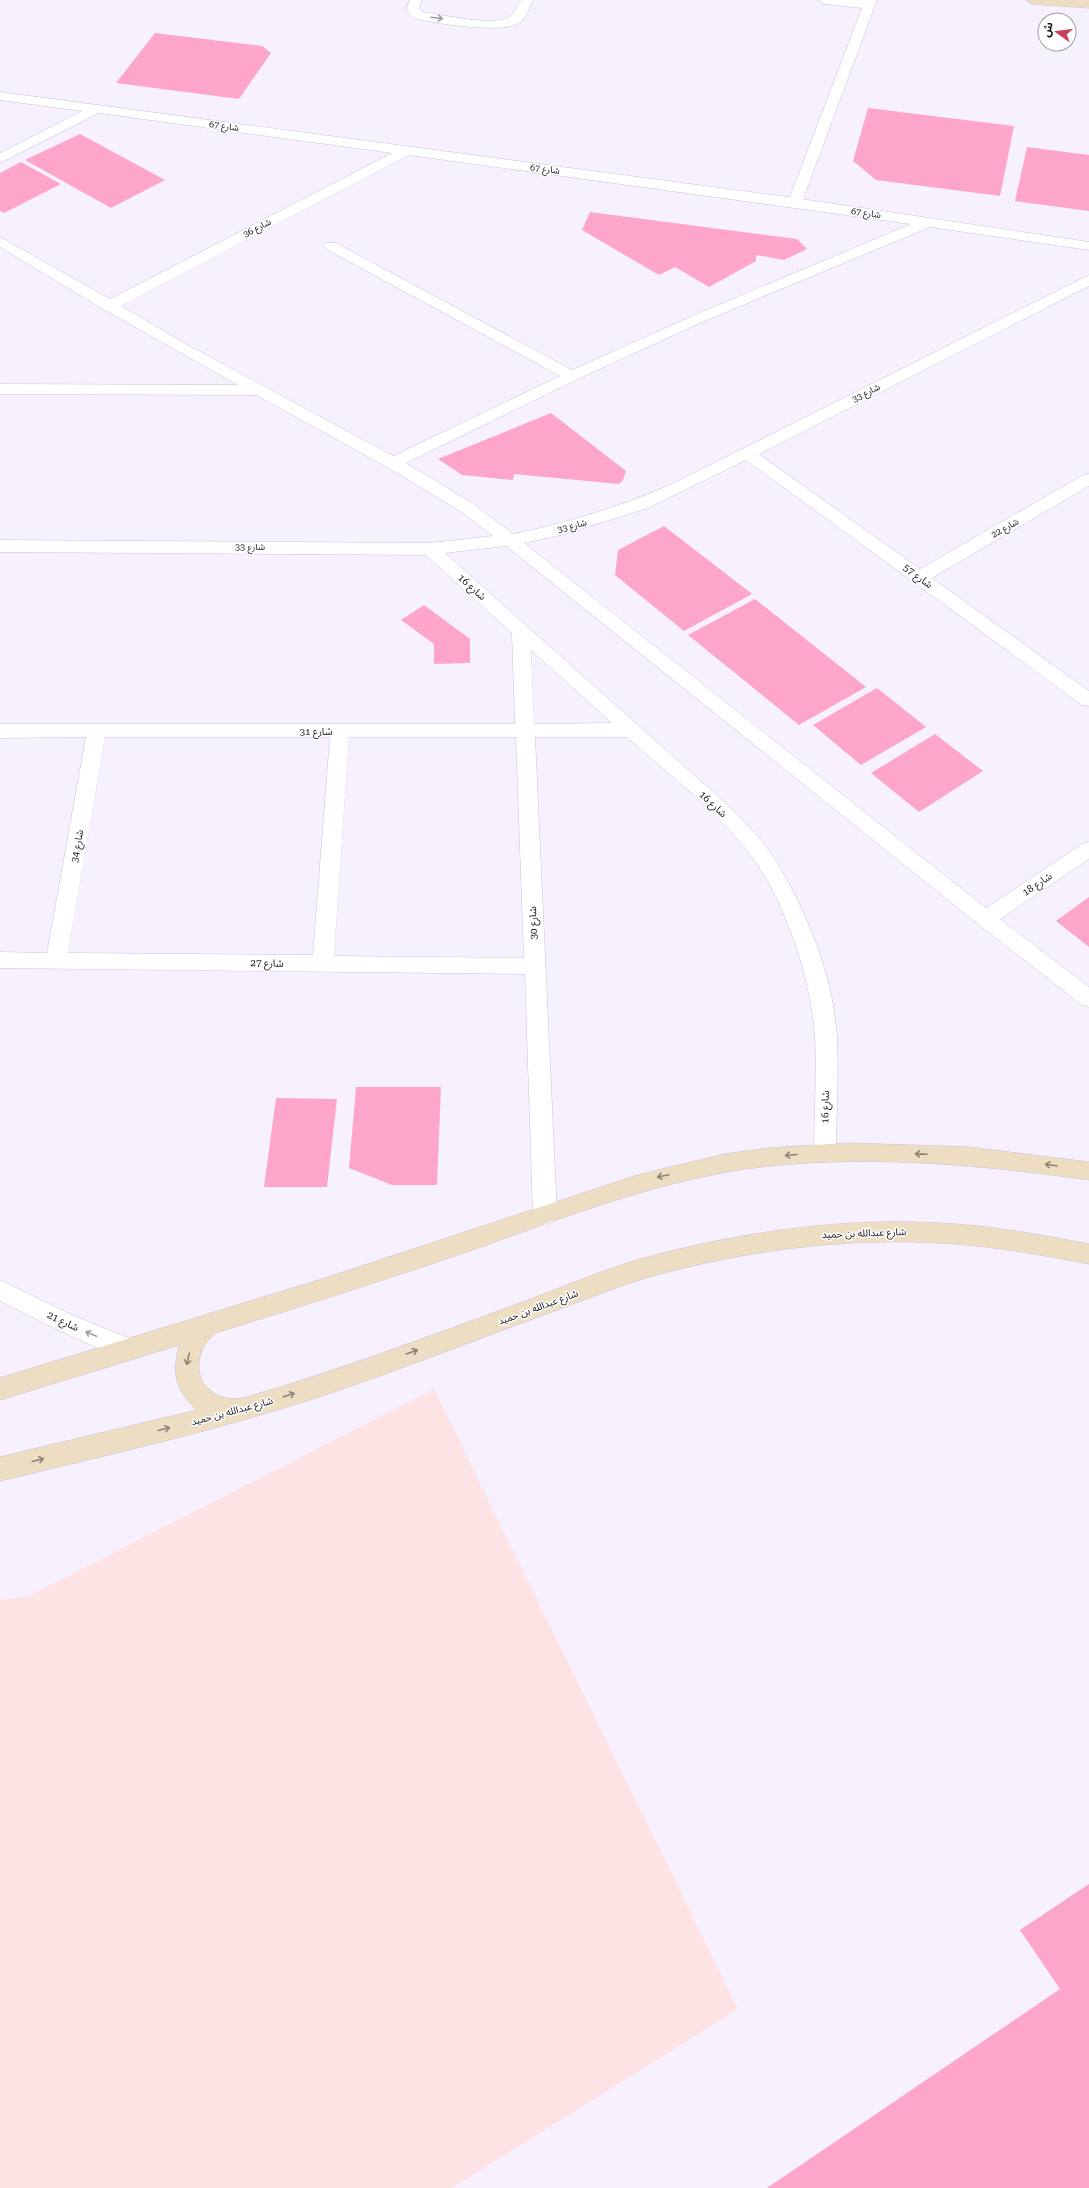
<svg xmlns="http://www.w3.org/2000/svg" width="1089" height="2188" font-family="'Roboto Serif','Noto Sans Arabic',serif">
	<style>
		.education { fill: #fee3e4 }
		.building { fill: #fea6c9 }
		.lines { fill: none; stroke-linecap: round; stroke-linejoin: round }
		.lane-casing { stroke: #cac1d7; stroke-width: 1 }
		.street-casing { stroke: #cac1d7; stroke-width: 1 }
		.secondary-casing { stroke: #cac1d7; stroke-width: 1 }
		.lane { fill: #fff; fill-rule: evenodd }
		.street { fill: #fff; fill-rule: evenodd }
		.secondary { fill: #edddc2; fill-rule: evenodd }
		.oneway { stroke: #a1a0a3 }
		.oneway2 { stroke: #8c8276 }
		.labels { text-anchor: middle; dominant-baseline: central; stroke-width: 3; stroke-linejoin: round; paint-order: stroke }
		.far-street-label { font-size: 9px; fill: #151219; stroke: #fff }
		.street-label { font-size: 10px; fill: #151219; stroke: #fff }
	</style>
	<rect width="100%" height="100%" fill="#f7f1ff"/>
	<polygon class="education" points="434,1389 738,2009 452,2188 0,2188 0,1600 29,1596"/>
	<g class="building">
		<polygon points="155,33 262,46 271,53 239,99 116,83"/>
		<polygon points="868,108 1014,126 1000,196 876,180 853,161"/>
		<polygon points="80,134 165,180 111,208 25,160"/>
		<polygon points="1027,147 1089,155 1089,211 1015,201"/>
		<polygon points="21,162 61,184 4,213 0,211 0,173"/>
		<polygon points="590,212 797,239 807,249 784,260 756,255 756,261 709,287 675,267 659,275 582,230"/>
		<polygon points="551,413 626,471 623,480 619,484 514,474 513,480 462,475 438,459"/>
		<polygon points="664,526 752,594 684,631 615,575 618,550"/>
		<polygon points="755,599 866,687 799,725 688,635"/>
		<polygon points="424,605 470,639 470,663 434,664 434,644 401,620"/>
		<polygon points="877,688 926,727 861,765 813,725"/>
		<polygon points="935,734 983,771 919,812 871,773"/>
		<polygon points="1089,897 1089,947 1056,921"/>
		<polygon points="356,1087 441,1087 437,1185 392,1185 349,1168"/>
		<polygon points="276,1098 337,1099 327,1187 264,1187"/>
		<polygon points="1089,1884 1089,2188 767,2188 1060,1989 1020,1930"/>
	</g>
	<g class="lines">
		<g class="lane-casing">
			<g id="lane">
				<path d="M410 0H422L419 8 422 12C439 14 499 28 511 16 515 12 518 5 521 0H533C530 6 526 17 521 22 505 35 434 23 413 18L406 9Z"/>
				<polygon points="818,0 877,0 802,202 800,205 790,205 788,202 862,8 824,4"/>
			</g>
		</g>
		<g class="street-casing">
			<g id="street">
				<path d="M0 92 795 198 1089 242V250L930 227 700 323 578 379 406 463 472 503 513 534C568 523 622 506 674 483L1089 275V286L759 454 920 569 1083 475 1089 474V486L932 578 1089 691V706L1082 705 746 460 648 508 561 535 524 543 986 908 1082 844 1089 842V859L1000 919 1089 987V1007L1082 1005 978 924 506 546 445 553 732 809C744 823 760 837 770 852 804 903 834 976 837 1038 839 1076 836 1115 836 1153L833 1160 825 1162 817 1160 814 1153C814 1115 817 1076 815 1038 812 983 787 906 755 861 721 813 670 776 627 737H535L557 1215 553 1222 545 1225 537 1222 533 1215 525 974 0 968V952L47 953 86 737 0 738V724H515L512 633 426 555 0 552V540L430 543 493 536 460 511 387 467 256 395 0 394V384L238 385 103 309 0 247V237L110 299 392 153 99 113 0 163V153L82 111 0 100ZM409 155 911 224 690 317 572 370 336 243H326L324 246 326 249 560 376 393 456 186 344 121 306ZM531 650 612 723 534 724ZM105 737H330L313 955 68 953ZM349 737H516L524 958 334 956Z"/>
				<polygon points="0,1280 74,1316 136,1341 139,1349 136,1357 127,1360 118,1357 58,1330 0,1301"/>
			</g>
		</g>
		<g class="secondary-casing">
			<g id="secondary">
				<polygon points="1026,0 1089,0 1089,8 1032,4"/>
				<path d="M848 1143 969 1147 1089 1162V1180C983 1165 876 1155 769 1166 668 1177 573 1214 478 1248 391 1278 303 1306 215 1333 211 1338 204 1344 202 1350 189 1383 217 1405 247 1397 340 1370 430 1336 520 1303 561 1288 602 1270 644 1258 752 1229 865 1214 977 1226 1015 1230 1052 1237 1089 1244V1264C1052 1257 1015 1250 977 1246 865 1234 750 1248 642 1279 613 1288 585 1300 557 1310 480 1338 405 1368 328 1394 221 1430 110 1454 0 1481V1457L197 1410C175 1389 172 1375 179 1345L0 1400V1378L322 1279 641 1174 725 1154 768 1148Z"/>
			</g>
		</g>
		<use href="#lane" class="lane"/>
		<use href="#street" class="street"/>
		<use href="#secondary" class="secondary"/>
	</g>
	<defs><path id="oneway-shaft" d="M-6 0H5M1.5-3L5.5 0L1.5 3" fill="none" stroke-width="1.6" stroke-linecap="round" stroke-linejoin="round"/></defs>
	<g class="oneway">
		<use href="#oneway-shaft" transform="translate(437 18) rotate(7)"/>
		<use href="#oneway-shaft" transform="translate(91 1334) rotate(-157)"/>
	</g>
	<g class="oneway2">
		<use href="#oneway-shaft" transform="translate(921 1154) rotate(-178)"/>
		<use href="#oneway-shaft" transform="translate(791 1155) rotate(175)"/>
		<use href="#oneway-shaft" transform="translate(1051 1165) rotate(-171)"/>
		<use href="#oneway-shaft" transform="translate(663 1176) rotate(168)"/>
		<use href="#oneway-shaft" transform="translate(412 1352) rotate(-20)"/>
		<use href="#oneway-shaft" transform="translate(188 1359) rotate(103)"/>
		<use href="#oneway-shaft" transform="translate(289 1395) rotate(-17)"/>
		<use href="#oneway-shaft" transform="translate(164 1429) rotate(-14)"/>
		<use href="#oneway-shaft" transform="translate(38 1460) rotate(-14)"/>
	</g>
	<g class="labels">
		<g class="far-street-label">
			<text transform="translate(224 126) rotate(8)">شارع 67</text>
			<text transform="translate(545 169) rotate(7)">شارع 67</text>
			<text transform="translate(866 213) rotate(8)">شارع 67</text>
			<text transform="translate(257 228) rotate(-27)">شارع 36</text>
			<text transform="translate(866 393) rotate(-27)">شارع 33</text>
			<text transform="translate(572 526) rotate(-15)">شارع 33</text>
			<text transform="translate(1005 528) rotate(-30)">شارع 22</text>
			<text x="250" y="547">شارع 33</text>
		</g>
		<g class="street-label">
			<text transform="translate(918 576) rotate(36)">شارع 57</text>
			<text transform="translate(472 587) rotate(42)">شارع 16</text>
			<text x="316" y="731">شارع 31</text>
			<text transform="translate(713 804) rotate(43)">شارع 16</text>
			<text transform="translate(77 846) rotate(-80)">شارع 34</text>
			<text transform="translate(1037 884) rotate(-34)">شارع 18</text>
			<text transform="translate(533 923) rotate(-92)">شارع 30</text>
			<text transform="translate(267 963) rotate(1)">شارع 27</text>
			<text transform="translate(825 1107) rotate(-89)">شارع 16</text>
			<text transform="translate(864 1233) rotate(-2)">شارع عبدالله بن حميد</text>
			<text transform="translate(538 1307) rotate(-20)">شارع عبدالله بن حميد</text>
			<text transform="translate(63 1321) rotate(25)">شارع 21</text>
			<text transform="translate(232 1411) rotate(-15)">شارع عبدالله بن حميد</text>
		</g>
	</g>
	<g transform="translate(1057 32) rotate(284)"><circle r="19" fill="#ffffff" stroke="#a1a0a3"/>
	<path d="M0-3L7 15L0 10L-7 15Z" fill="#cd3d5d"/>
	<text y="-6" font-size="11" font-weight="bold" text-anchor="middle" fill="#151219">ش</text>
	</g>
</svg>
